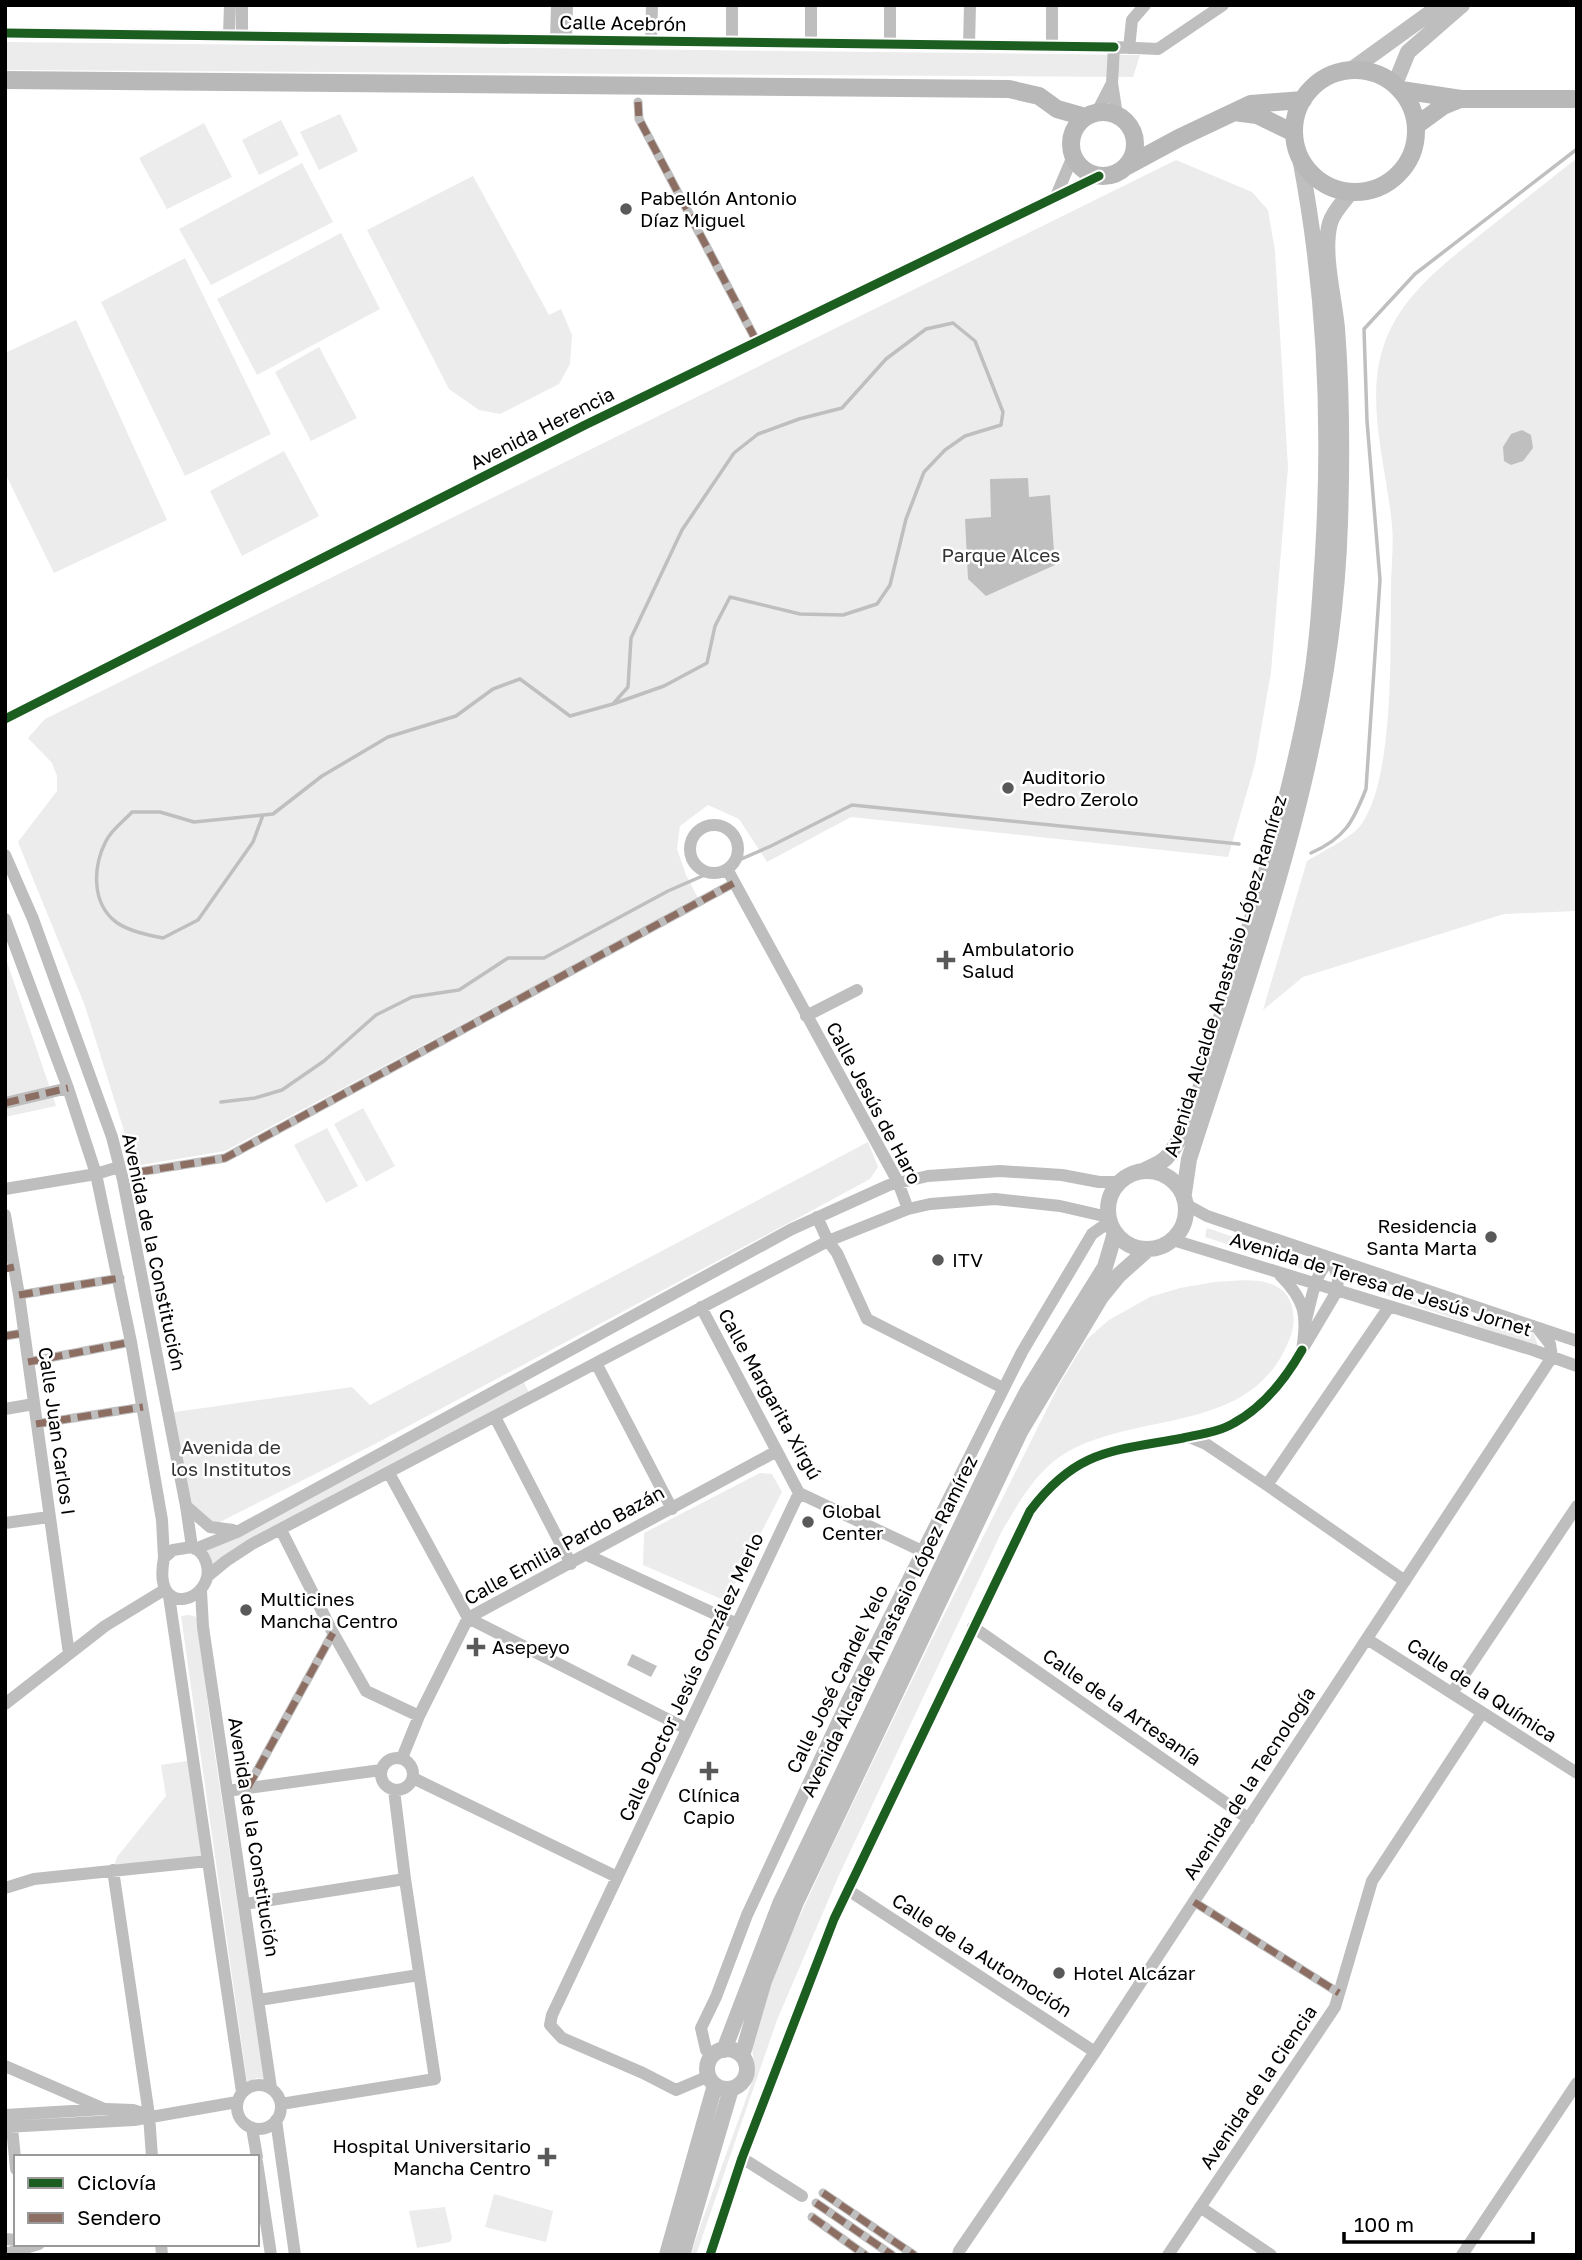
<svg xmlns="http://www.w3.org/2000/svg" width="1582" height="2260" font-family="'Golos Text',sans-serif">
  <rect width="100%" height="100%" fill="#fff"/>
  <path fill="#ececec" d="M5 42 1140 55 1133 77 5 70Z
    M340 114 358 151 319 170 300 132Z
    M281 120 299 155 259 175 242 140Z
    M204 123 232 177 167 209 139 158Z
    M1577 158V911L1504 914 1303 977 1263 1010 1307 861C1320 853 1352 837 1360 826 1395 781 1390 647 1391 588 1391 568 1394 546 1392 525 1386 461 1360 389 1391 328 1412 286 1454 256 1490 227 1519 204 1548 181 1577 158Z
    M1176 160 1252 192 1268 210 1275 251 1288 467 1271 672 1255 764 1228 857 851 817 767 862 739 819 708 805 680 826 677 849 686 875 698 898 225 1151 135 1166 85 1006 18 842 57 791V776L52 763 28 738 45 719Z
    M302 163 333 222 211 285 179 229Z
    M473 176 549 315 561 309 572 335 570 364 559 384 500 414 479 410 449 389 367 230Z
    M341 233 380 309 257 375 217 299Z
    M185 258 271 434 185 476 101 302Z
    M76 320 167 520 54 573 5 473V353Z
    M319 347 357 418 311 441 275 372Z
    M284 451 319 516 242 556 210 491Z
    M5 956 56 1106 5 1117Z
    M363 1108 395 1166 366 1182 334 1124Z
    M327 1128 358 1186 326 1203 294 1145Z
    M868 1142 878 1167 870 1179 811 1211 373 1445 210 1527 186 1506 168 1413 352 1387 370 1405Z
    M1207 1228 1308 1262 1305 1270 1205 1237Z
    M1359 1278 1462 1313 1464 1322 1357 1285Z
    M1215 1282C1237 1281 1264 1276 1282 1290 1294 1300 1296 1320 1291 1335 1254 1439 1135 1408 1061 1456 1034 1474 1018 1504 1002 1531L839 1875 777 2020 696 2255H690L752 2082 754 2062 751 2042 775 1970 825 1861 930 1643 1060 1383 1087 1339 1109 1320 1150 1297 1180 1288Z
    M1479 1318 1534 1334 1538 1346 1477 1326Z
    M521 1376 531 1397 281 1530 209 1575 201 1551Z
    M760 1473 772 1474 782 1492 726 1601 643 1565 644 1533Z
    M189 1615 197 1617 211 1729 264 2079 257 2078 247 2082 181 1616Z
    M193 1760 208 1861 113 1870 117 1857 166 1796 161 1765Z
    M494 2194 553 2211 546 2242 485 2227Z
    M445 2207 452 2238 450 2242 417 2248 409 2211Z"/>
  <path fill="#bfbfbf" d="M1522 430 1531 435 1533 448 1523 461 1511 465 1504 461 1503 447 1511 434Z
    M1028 478 1029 497 1050 495 1055 565 986 596 968 579 965 519 991 517 990 479Z
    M632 1654 657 1666 651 1677 627 1665Z"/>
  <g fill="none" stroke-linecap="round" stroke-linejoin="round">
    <path stroke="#bfbfbf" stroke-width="3.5" d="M263 815 194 822 160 812H132C124 821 111 830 106 841 93 866 91 903 116 922 128 931 148 935 163 938L198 920 253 842 263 815 273 814 322 776 388 737 456 716 493 689 520 679 570 716 613 704 664 686 707 663 715 626 730 597 800 614 843 615 877 604 890 585 906 519 924 472 945 450 965 436 1001 425 1003 412 975 341 953 323 926 329 886 359 842 408 799 419 758 434 734 453 682 530 631 638 628 687 613 704
      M1311 853C1345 838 1353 822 1366 789L1380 580 1367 421 1364 329 1415 274 1577 149
      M221 1102 255 1098 282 1090 324 1061 376 1015 412 997 459 990 508 958H544L668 891 771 846 852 805 1239 844"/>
    <path stroke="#bebebe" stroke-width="9" d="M638 102 639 119 757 342
      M139 1172 225 1158 734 883
      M19 1295 120 1278
      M5 1336 24 1333
      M28 1362 131 1342
      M36 1424 143 1407
      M248 1787 333 1633
      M1194 1902 1339 1993
      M823 2193 914 2255
      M816 2203 892 2255
      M812 2217 865 2255"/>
    <path stroke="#bebebe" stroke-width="12" d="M242 5V35
      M811 5V43
      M5 33 1114 47
      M229 35 230 5
      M556 40 557 5
      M566 40 567 5
      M651 41 652 5
      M732 42V5
      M890 44V5
      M969 45 970 5
      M1052 46V5
      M1129 48 1132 20 1145 5
      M1097 112 1112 83
      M1117 115 1112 83 1114 47 1158 49 1223 5
      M1056 196 1073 156
      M5 719 585 425 1099 176
      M690 849a24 24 0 1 1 48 0a24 24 0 1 1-48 0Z
      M5 855 33 919 112 1137 123 1180 168 1413 186 1506 192 1547
      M727 869 898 1182 908 1209
      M5 919 68 1088 96 1174 131 1342 162 1520 164 1558
      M806 1016 857 990
      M5 1103 68 1088
      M5 1189 96 1174 119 1167
      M1187 1205 1207 1216 1577 1341
      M5 1215 19 1295 69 1654
      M817 1217 828 1241 837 1253 867 1319 1003 1388
      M1173 1240 1533 1350 1577 1366
      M1280 1275C1305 1300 1308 1315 1302 1350L1337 1291 1338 1279 1332 1259C1313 1273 1312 1301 1305 1323
      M701 1307 799 1493 922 1551
      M596 1363 672 1509
      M5 1409 34 1404
      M495 1417 571 1564
      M1189 1437 1206 1444 1267 1485 1405 1581
      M389 1473 468 1618 687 1729
      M1267 1485 1389 1307
      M186 1506 210 1527 233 1530
      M5 1523 49 1517
      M281 1530 333 1633 366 1691 419 1716
      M192 1547C200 1551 203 1554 206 1562 219 1599 151 1624 164 1558L173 1550Z
      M195 1549 237 1532 792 1229 889 1185 928 1176 1000 1171 1062 1175 1099 1182H1120
      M587 1555 737 1624
      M209 1575 226 1561 252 1544 828 1241 908 1209 930 1204 995 1199 1060 1206 1108 1217
      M201 1591 203 1627 271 2088
      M169 1596 242 2092
      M973 1627 1249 1819
      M1367 1639 1577 1773
      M1452 1693 1577 1506
      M5 1704 105 1626 164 1590
      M381 1774a16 16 0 1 1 32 0a16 16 0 1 1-32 0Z
      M402 1758 419 1716 468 1618 777 1451
      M413 1778 617 1877
      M227 1791 381 1770
      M113 1870 149 2115 152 2157
      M5 1888 34 1879 208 1861
      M848 1890 1095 2052
      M245 1904 405 1879
      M259 2000 419 1975
      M716 2053 706 2050 701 2028 716 1997 747 1915 846 1703 1022 1352 1092 1234 1109 1222
      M5 2066 102 2108
      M709 2076 676 2090 643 2073 562 2038 550 2025 552 2015 799 1493
      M237 2107a22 22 0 1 1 44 0a22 22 0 1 1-44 0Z
      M281 2104 435 2079 405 1879 394 1790
      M5 2115 106 2109 133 2110 149 2115
      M276 2120 295 2255
      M5 2127 134 2120 237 2102
      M12 2127 16 2169
      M252 2128 257 2157
      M742 2158 802 2196
      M257 2162 271 2255
      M1200 2207 1271 2255
      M5 2239 16 2240
      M161 2244 162 2255
      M5 2254 39 2244
      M710 2255 742 2158 834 1919 1030 1511C1077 1449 1113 1451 1183 1438 1200 1434 1219 1432 1234 1423 1263 1407 1286 1378 1302 1350
      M958 2255 959 2251 1095 2052 1552 1357 1550 1344 1539 1330
      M1168 2255 1335 2007 1372 1881 1482 1713
      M1462 2255 1577 2083"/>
    <path stroke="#bebebe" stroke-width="16" d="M1351 70 1441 5
      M1395 84 1408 52 1462 5
      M1108 1210a39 39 0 1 1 78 0a39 39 0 1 1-78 0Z
      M1143 1171C1150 1167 1160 1164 1166 1158 1193 1130 1211 1050 1223 1011 1256 909 1288 806 1308 700 1317 651 1320 602 1323 553 1331 421 1325 288 1300 158
      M1184 1193 1189 1159C1257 947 1333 750 1340 523 1342 459 1342 393 1337 328 1334 297 1322 252 1330 223 1333 212 1344 201 1351 192
      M707 2069a20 20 0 1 1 40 0a20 20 0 1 1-40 0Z
      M724 2050 780 1904 1009 1426 1027 1392 1105 1267 1115 1233
      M742 2056 764 1981 796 1902 1020 1432 1101 1297 1119 1275 1147 1250
      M667 2255 715 2085
      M682 2255 731 2089"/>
    <path stroke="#b8b8b8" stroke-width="18" d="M1294 131a61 61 0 1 1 122 0a61 61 0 1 1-122 0Z
      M5 80 1009 89 1039 96 1057 109 1085 117
      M1401 90 1461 99H1577
      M1071 144a32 32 0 1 1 64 0a32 32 0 1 1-64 0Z
      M1234 112 1257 115 1294 133
      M1417 125 1443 106 1458 100
      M1127 166 1179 138 1251 104 1303 100"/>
    <path stroke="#8d6e63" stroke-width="7" stroke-dasharray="14 7" stroke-linecap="butt" d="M638 102 639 119 757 342
      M5 1103 68 1088
      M139 1172 225 1158 734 883
      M5 1269 14 1267
      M19 1295 120 1278
      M5 1336 24 1333
      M28 1362 131 1342
      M36 1424 143 1407
      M248 1787 333 1633
      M1194 1902 1339 1993
      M823 2193 914 2255
      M816 2203 892 2255
      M812 2217 865 2255"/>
    <defs>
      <path id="cycleway" d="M5 33 1114 47
        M5 719 585 425 1099 176
        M710 2255 742 2158 834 1919 1030 1511C1077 1449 1113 1451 1183 1438 1200 1434 1219 1432 1234 1423 1263 1407 1286 1378 1302 1350"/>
    </defs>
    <use href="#cycleway" stroke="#fff" stroke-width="13"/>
    <use href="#cycleway" stroke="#1b5e20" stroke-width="9"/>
  </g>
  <g fill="#595959" stroke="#fff" stroke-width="2.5">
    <circle cx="626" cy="209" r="7"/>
    <circle cx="1008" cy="788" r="7"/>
    <path d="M942.5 949.5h7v7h7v7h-7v7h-7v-7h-7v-7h7z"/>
    <circle cx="1491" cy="1237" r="7"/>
    <circle cx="938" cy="1260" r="7"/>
    <circle cx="808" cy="1522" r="7"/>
    <circle cx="246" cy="1610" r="7"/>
    <path d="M472.5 1636.5h7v7h7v7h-7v7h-7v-7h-7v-7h7z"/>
    <path d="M705.5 1760.5h7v7h7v7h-7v7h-7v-7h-7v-7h7z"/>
    <circle cx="1059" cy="1973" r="7"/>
    <path d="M543.5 2146.5h7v7h7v7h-7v7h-7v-7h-7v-7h7z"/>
  </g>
  <g text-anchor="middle" stroke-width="5" stroke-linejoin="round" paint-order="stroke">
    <g font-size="19" fill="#000" stroke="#fff">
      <text transform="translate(623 23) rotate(1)" y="7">Calle Acebrón</text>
      <text transform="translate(542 428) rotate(-27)" y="7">Avenida Herencia</text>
      <text transform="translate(1225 976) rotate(-73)" y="7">Avenida Alcalde Anastasio López Ramírez</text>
      <text transform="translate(874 1103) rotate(62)" y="7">Calle Jesús de Haro</text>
      <text transform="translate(154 1252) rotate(78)" y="7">Avenida de la Constitución</text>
      <text transform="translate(1381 1284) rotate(17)" y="7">Avenida de Teresa de Jesús Jornet</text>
      <text transform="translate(770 1394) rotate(61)" y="7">Calle Margarita Xirgú</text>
      <text transform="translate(57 1431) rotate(82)" y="7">Calle Juan Carlos I</text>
      <text transform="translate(564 1545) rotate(-29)" y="7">Calle Emilia Pardo Bazán</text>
      <text transform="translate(889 1626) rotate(-64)" y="7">Avenida Alcalde Anastasio López Ramírez</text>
      <text transform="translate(691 1677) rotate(-65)" y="7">Calle Doctor Jesús González Merlo</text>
      <text transform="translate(837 1679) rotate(-64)" y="7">Calle José Candel Yelo</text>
      <text transform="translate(1482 1690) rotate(33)" y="7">Calle de la Química</text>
      <text transform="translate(1122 1707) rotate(35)" y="7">Calle de la Artesanía</text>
      <text transform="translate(1249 1783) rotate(-57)" y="7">Avenida de la Tecnología</text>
      <text transform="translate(254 1837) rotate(81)" y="7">Avenida de la Constitución</text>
      <text transform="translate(982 1955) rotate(33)" y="7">Calle de la Automoción</text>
      <text transform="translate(1258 2087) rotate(-56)" y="7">Avenida de la Ciencia</text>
    </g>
    <g font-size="19" fill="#000" stroke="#fff" text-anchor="start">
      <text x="640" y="205">Pabellón Antonio<tspan x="640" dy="22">Díaz Miguel</tspan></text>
      <text x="1022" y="784">Auditorio<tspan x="1022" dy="22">Pedro Zerolo</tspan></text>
      <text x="962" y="956">Ambulatorio<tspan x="962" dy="22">Salud</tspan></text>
      <text x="1477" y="1233" text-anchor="end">Residencia<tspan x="1477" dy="22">Santa Marta</tspan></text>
      <text x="952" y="1267">ITV</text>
      <text x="822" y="1518">Global<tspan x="822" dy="22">Center</tspan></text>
      <text x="260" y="1606">Multicines<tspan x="260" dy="22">Mancha Centro</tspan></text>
      <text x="492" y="1654">Asepeyo</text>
      <text x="709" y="1802" text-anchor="middle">Clínica<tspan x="709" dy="22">Capio</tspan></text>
      <text x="1073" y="1980">Hotel Alcázar</text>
      <text x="531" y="2153" text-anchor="end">Hospital Universitario<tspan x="531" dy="22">Mancha Centro</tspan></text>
    </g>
    <g font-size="19" fill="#333" stroke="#fff">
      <text x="1001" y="562">Parque Alces</text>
      <text x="231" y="1454">Avenida de<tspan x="231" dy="22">los Institutos</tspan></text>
    </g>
  </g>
  <rect width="1582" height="2260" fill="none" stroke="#000000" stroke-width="14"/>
  <rect x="14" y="2155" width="245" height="91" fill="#ffffff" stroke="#999999" stroke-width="2"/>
  <rect x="28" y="2178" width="35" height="10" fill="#1b5e20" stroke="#999999" stroke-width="2"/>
  <text x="77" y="2190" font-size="21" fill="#000000">Ciclovía</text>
  <rect x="28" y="2213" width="35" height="10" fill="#8d6e63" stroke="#999999" stroke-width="2"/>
  <text x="77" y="2225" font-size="21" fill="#000000">Sendero</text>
  <path d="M1344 2232v10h189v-10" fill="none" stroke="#000000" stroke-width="3.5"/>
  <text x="1354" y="2232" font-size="21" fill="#000000" stroke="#ffffff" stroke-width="5" paint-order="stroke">100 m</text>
</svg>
